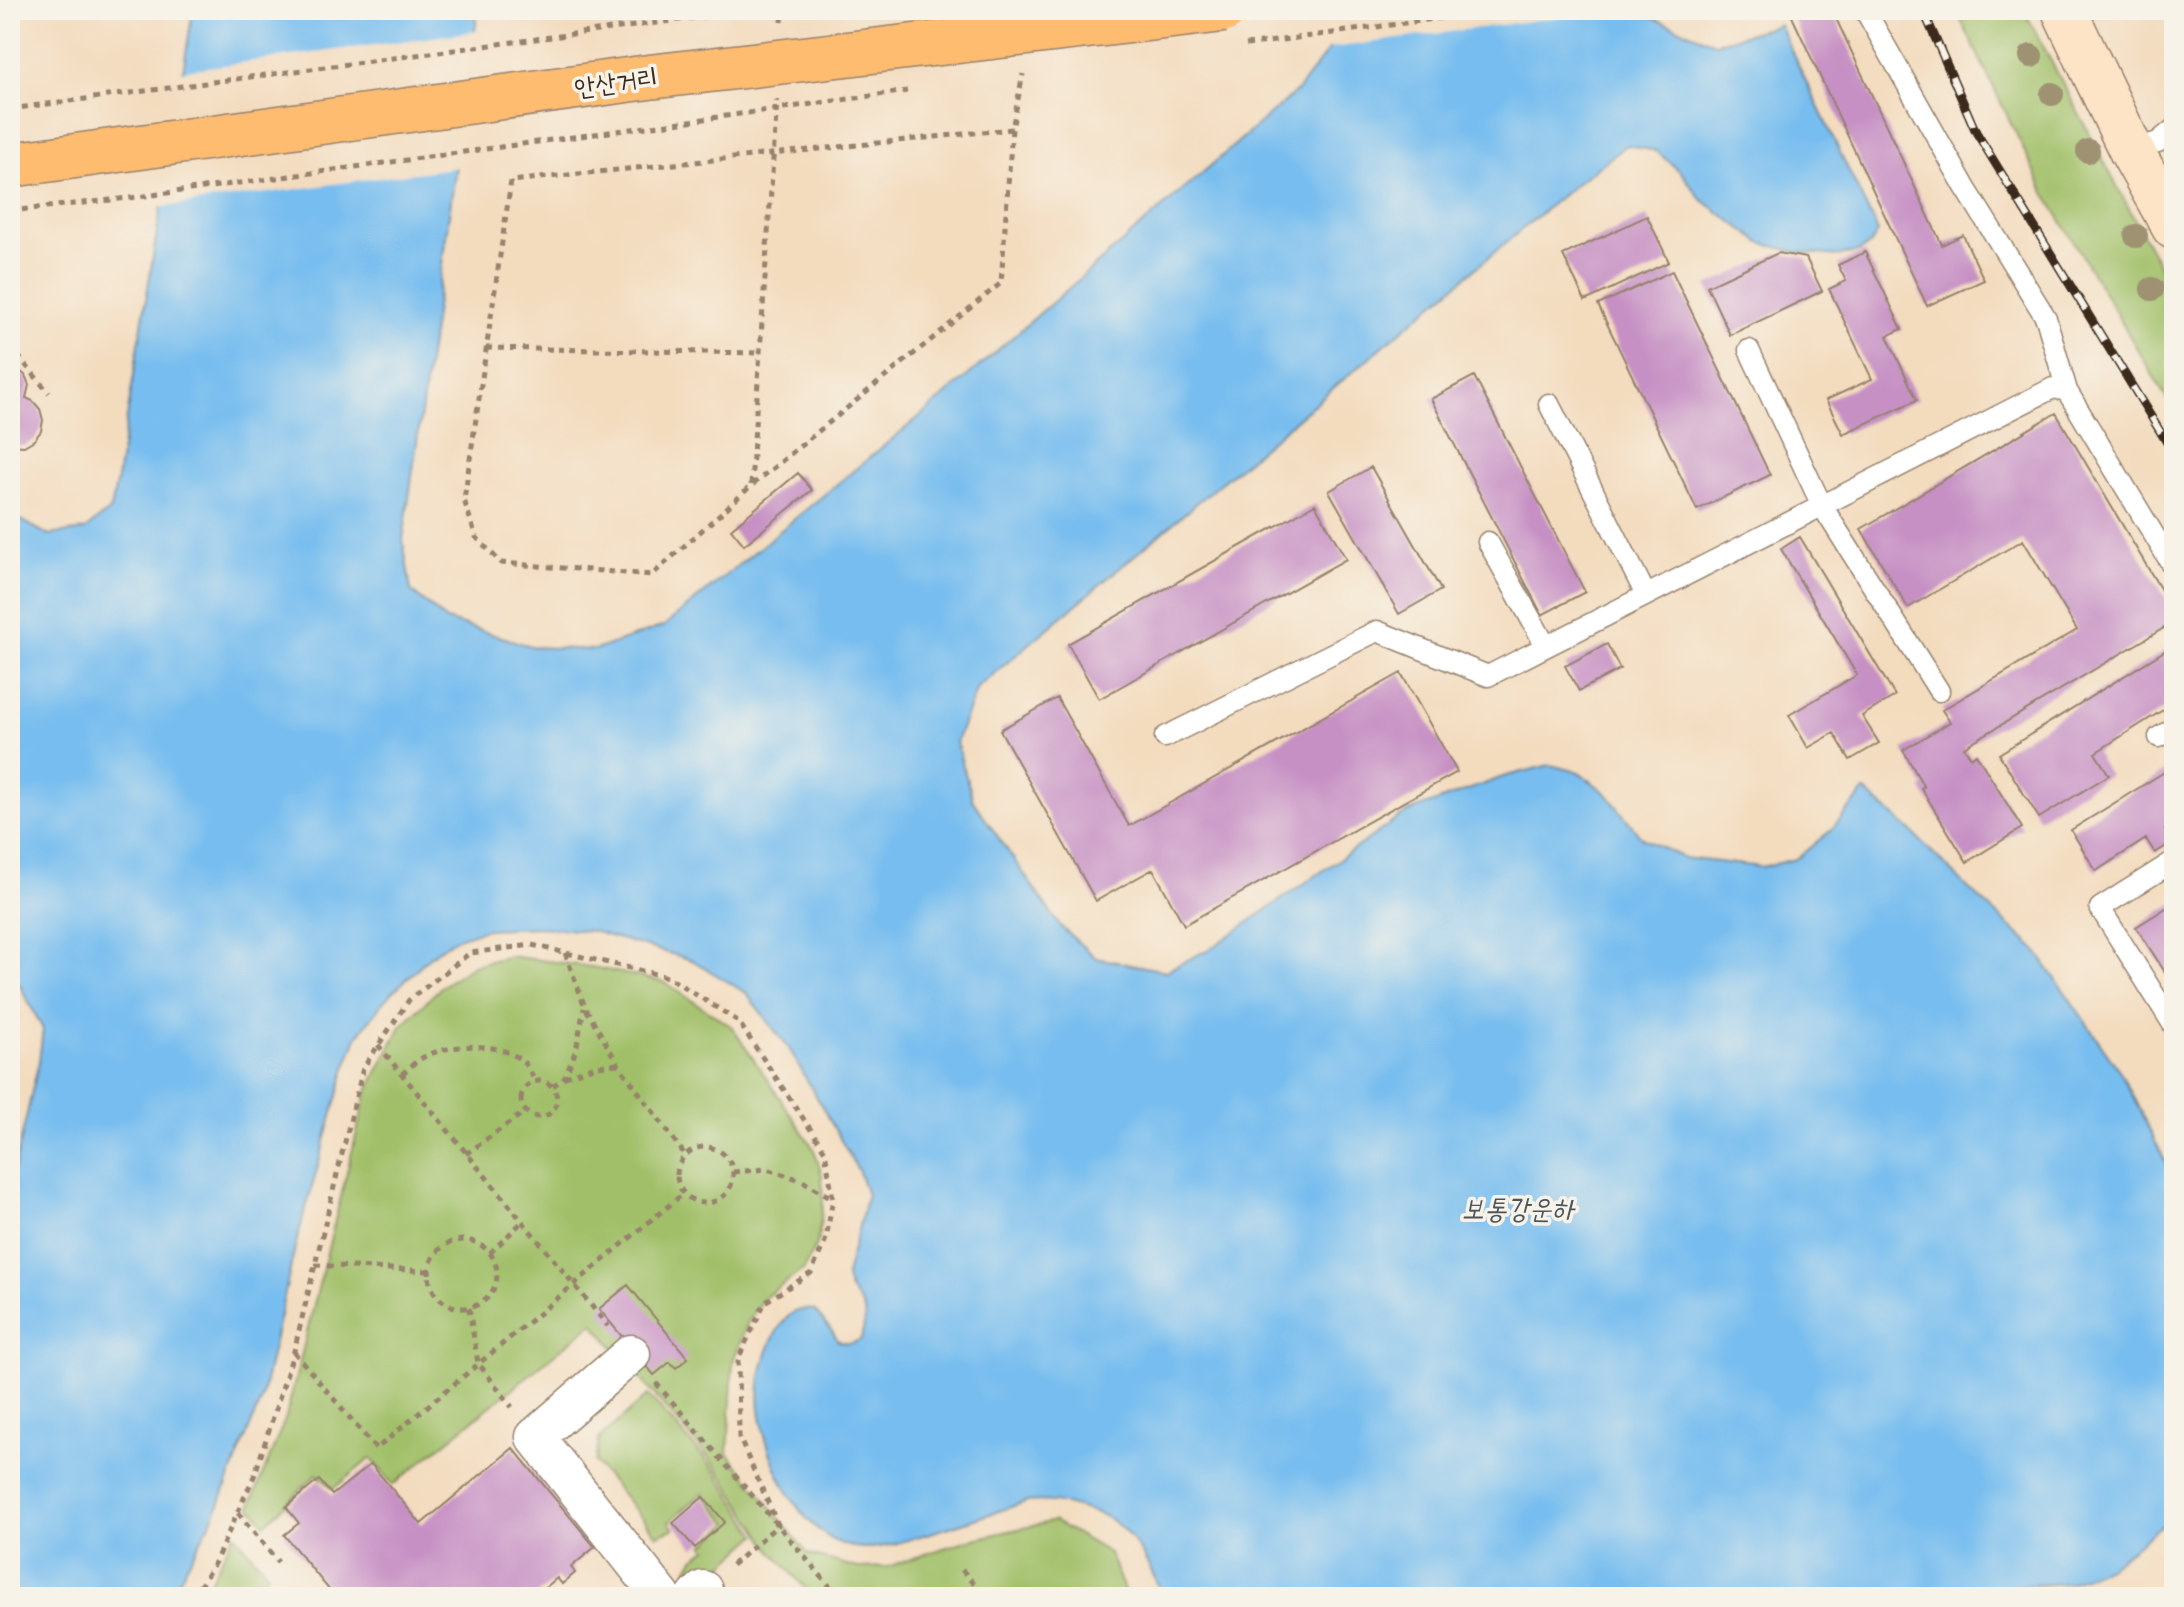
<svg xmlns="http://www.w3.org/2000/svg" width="2184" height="1607" font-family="'Playpen Sans','Poor Story',sans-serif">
  <rect width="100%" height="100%" fill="#f7f3e8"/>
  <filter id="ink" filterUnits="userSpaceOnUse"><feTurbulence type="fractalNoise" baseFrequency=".0125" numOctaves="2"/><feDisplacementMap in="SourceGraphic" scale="16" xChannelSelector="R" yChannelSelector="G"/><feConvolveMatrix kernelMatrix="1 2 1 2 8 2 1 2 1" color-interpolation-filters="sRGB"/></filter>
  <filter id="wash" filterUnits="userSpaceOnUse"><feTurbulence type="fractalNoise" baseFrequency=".006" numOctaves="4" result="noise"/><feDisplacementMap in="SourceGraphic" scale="32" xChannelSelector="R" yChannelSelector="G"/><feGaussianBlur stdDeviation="1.8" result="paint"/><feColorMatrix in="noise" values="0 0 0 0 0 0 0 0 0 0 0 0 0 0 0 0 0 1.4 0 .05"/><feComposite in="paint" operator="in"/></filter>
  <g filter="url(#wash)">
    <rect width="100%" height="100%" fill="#f3dbbe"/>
    <path fill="#a0bf67" stroke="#6e7442" stroke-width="2" d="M1956 10H2024L2174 294V411L2044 191Z
      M510 956 592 967 664 982 732 1027 814 1149 822 1175 823 1204 818 1241 804 1269 764 1298 748 1322 733 1361 728 1453 808 1554 858 1568 887 1567 965 1541 1054 1521 1109 1553 1127 1597H813L772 1551 715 1465 593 1323 393 1485 371 1458 333 1489 317 1474 265 1524 250 1506 286 1417 367 1092 401 1026 442 986 473 965Z
      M648 1395 714 1469 757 1535 700 1586 687 1570 694 1558 707 1549 704 1545 729 1523 703 1493 669 1522 674 1529 657 1535 595 1463 599 1439Z
      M234 1533 268 1574 243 1597H215L207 1588Z"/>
    <path fill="#77bdef" stroke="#597486" stroke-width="2" d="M193 10H478L403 540 411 591 446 620 534 647 595 650 664 626 941 399 1297 91 1356 14V10H1634L1715 43 1779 25 1878 232 1871 244 1858 252 1839 256 1797 252 1761 243 1701 199 1681 172 1656 151 1627 145 1578 182 977 688 956 742 973 801 1061 927 1096 958 1166 971 1213 947 1406 813 1503 777 1550 765 1579 772 1606 793 1642 838 1684 858 1761 867 1796 859 1830 831 1865 791 1912 832 1966 886 2035 949 2121 1073 2174 1179V1511L2162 1525 2108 1567 2068 1583 1972 1589 1946 1597H1163C1150 1566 1133 1528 1100 1514 1092 1511 1084 1509 1076 1507 1058 1502 1045 1500 1026 1502 993 1513 961 1524 927 1534 908 1540 888 1547 868 1548 804 1551 766 1461 760 1409 757 1385 764 1354 776 1333 786 1316 794 1307 814 1310L834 1334 837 1340C847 1345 852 1344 861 1339 863 1331 866 1320 864 1311 859 1296 847 1294 846 1275L867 1195 859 1172 790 1050 746 993 692 960 592 931 539 927 486 929 457 938 430 956 384 1001 357 1037 346 1067 296 1243 261 1400 215 1514 170 1597H10V1188L39 1061 43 1029 10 967V514L48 535 85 530 111 509 117 479Z"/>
    <path fill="#f3dbbe" d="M1352 10H1611L1324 49Z
      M479 31 459 167 157 208 179 71Z"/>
    <g id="blocks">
      <path fill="#c690c4" d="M1789 10H1832L1942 245 1963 235 1984 280 1927 306Z
        M1647 216 1669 262 1585 301 1563 255Z
        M1865 252 1902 329 1887 336 1917 400 1843 434 1826 400 1872 379 1829 289 1846 281 1838 265Z
        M1778 253 1806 258 1822 291 1730 335 1707 286Z
        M1672 271 1770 475 1697 510 1598 305Z
        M10 368H16L25 375 29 385 26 398 33 401 40 409 43 420 41 431 34 440 24 446 10 445Z
        M1474 376 1585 592 1542 615 1431 399Z
        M2056 413 2174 612V622L1964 747 1971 758 1976 754 2022 828 1967 862 1921 788 1924 787 1903 750 1950 722 1942 710 2077 630 2023 540 1908 608 1861 529Z
        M1371 467 1441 590 1399 614 1329 491Z
        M798 473 812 490 744 545 731 529Z
        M1315 504 1346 559 1099 699 1068 644Z
        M1800 537 1895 696 1862 716 1879 743 1850 760 1834 733 1808 748 1789 715 1857 675 1781 549Z
        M1607 644 1620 669 1579 691 1565 666Z
        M2174 645V703L2095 753 2109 775 2039 818 1999 754Z
        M1401 673 1457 772 1184 925 1153 869 1096 901 1000 730 1057 698 1129 826Z
        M2174 766V824L2165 830 2173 842 2155 853 2146 839 2096 871 2071 830Z
        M2174 903V986L2136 927Z
        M628 1285 688 1358 676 1368 670 1362 654 1375 599 1309Z
        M513 1448 595 1547 571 1567 575 1573 562 1584 557 1578 534 1597H335L284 1535 299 1523 286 1507 319 1480 332 1495 371 1464 421 1524Z
        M703 1497 725 1522 695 1548 673 1523Z"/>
    </g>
  </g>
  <g filter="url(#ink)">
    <use href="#blocks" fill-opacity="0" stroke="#97826e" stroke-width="2"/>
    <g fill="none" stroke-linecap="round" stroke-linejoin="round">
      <defs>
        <path id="service" d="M1865 10 1965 187 2046 318 2067 391
          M2131 150 2158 142 2174 129
          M1749 350 1822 506 1939 691
          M1549 404 1646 595
          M1488 542 1546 646
          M1165 737 1377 631 1488 676 2053 388 2067 391 2174 568
          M2159 737 2174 728
          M2174 861 2100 908 2174 1026"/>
        <path id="minor" d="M631 1354 535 1437 662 1597
          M696 1597 703 1590"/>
        <path id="secondary" d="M2064 10 2131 150 2174 227"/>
      </defs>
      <use href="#service" stroke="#97826e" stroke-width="23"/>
      <use href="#minor" stroke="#97826e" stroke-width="41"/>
      <use href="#secondary" stroke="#97826e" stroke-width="47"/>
      <path stroke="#97826e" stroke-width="5" stroke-dasharray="6 6" stroke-linecap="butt" d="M782 22 783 10
        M10 109 754 10
        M1012 129 511 181 464 500 476 537 501 563 652 575 751 486 1001 283 1012 129 1023 74
        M10 346 49 393
        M486 348 760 353
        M751 485 777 100
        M565 953 585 1007 618 1064 685 1155
        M378 1045 608 1326
        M402 1074C408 1069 415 1062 422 1058 447 1043 504 1040 525 1064 529 1069 532 1076 535 1081
        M565 1077 596 1066 618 1064
        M521 1099a18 18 0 1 1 36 0a18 18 0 1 1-36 0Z
        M553 1086 565 1077 576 1050 584 1008
        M677 1175a28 28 0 1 1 56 0a28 28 0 1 1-56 0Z
        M466 1154 526 1111
        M733 1172 767 1169 801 1180 832 1198
        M429 1274a34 34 0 1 1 68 0a34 34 0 1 1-68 0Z
        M490 1253 522 1222
        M315 1265 428 1271
        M469 1308 478 1363 512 1407
        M294 1352 376 1449 684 1193
        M656 1383 839 1597
        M238 1513 278 1562
        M962 1570 986 1597
        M193 1597 215 1562 255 1474 294 1351 363 1068 409 1000 470 953 532 945 668 977 738 1021 825 1151 833 1198 826 1239 811 1273 765 1302 738 1359 739 1437 778 1525 731 1566"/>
      <use href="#service" stroke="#fff" stroke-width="20"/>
      <use href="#minor" stroke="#fff" stroke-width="38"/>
      <use href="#secondary" stroke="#fee4c6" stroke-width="44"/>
      <defs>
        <path id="rail" d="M1923 10 1976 132 2174 454"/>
      </defs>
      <use href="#rail" stroke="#3b2a1e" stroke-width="9"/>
      <use href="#rail" stroke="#f7f3e8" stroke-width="6" stroke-dasharray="18" stroke-linecap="butt"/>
      <defs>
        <path id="primary-bridge" d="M10 165 649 77 1224 10"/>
      </defs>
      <use href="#primary-bridge" stroke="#97826e" stroke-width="47" stroke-linecap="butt"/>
      <path stroke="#97826e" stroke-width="5" stroke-dasharray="6 6" stroke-linecap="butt" d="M1246 45 1499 10
        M10 211 138 197 907 91"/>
      <use href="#primary-bridge" stroke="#fdbc70" stroke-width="44"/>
    </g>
    <g fill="#9e9272">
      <circle cx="2031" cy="56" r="12"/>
      <circle cx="2052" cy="94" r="12"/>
      <circle cx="2088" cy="151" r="12"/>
      <circle cx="2136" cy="236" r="12"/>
      <circle cx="2152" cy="289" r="12"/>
    </g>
  </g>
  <g text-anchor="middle" stroke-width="7" stroke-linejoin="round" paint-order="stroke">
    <g font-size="26" fill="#3b2a1e" stroke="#f7f3e8">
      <text transform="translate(616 82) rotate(-8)" y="9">안산거리</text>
    </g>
    <g font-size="28" font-style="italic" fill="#4d565d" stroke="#f7f3e8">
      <text x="1518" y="1218">보통강운하</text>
    </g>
  </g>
  <rect width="2184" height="1607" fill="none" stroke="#f7f3e8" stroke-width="40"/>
</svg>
